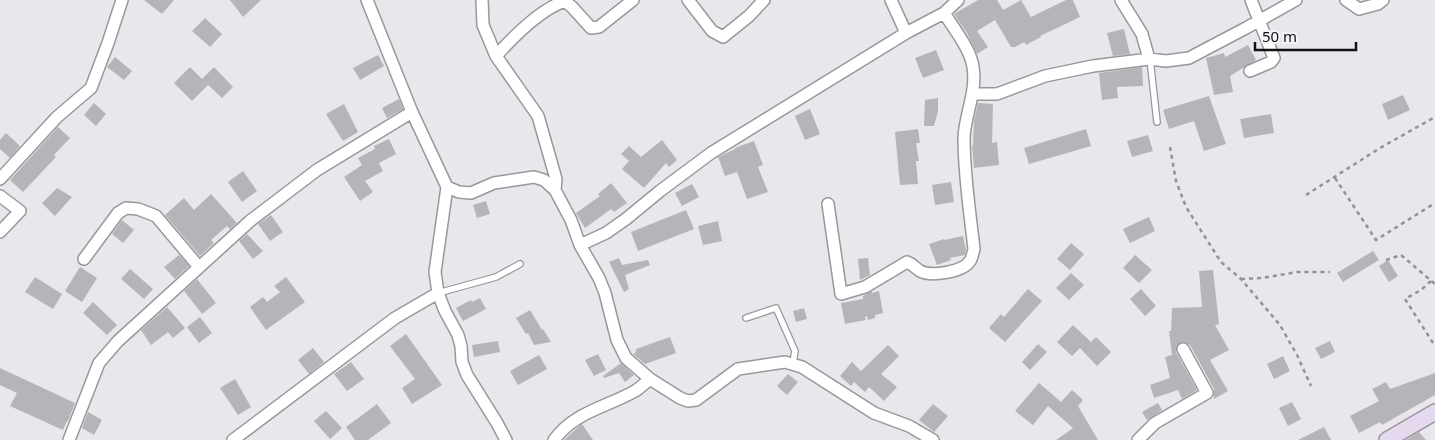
<svg xmlns="http://www.w3.org/2000/svg" width="1435" height="440" font-family="'Noto Sans',sans-serif">
  <rect width="100%" height="100%" fill="#e9e6ec"/>
  <path fill="#b6b4b9" d="M144 0H174L162 14Z
    M230 0H261L243 17Z
    M978 0H997L1003 10 1021 0 1031 17 1066 0H1073L1080 17 1040 36 1041 37 1026 45 1024 42 1015 47H1011L995 20 977 31 988 47 977 54 967 33 954 14Z
    M205 18 222 34 210 47 192 31Z
    M1124 29 1130 54 1113 56 1107 33Z
    M1248 45 1256 60 1230 76 1233 92 1214 95 1206 58 1224 53 1225 57Z
    M936 50 944 70 923 78 915 58Z
    M378 55 384 66 360 80 353 68Z
    M115 57 132 71 124 80 107 67Z
    M190 67 208 85 192 101 174 83Z
    M214 67 233 87 222 98 202 79Z
    M1142 67 1143 86 1117 87 1118 98 1102 100 1099 73Z
    M1403 95 1410 110 1388 120 1382 104Z
    M1209 96 1226 144 1204 151 1194 121 1169 129 1163 110Z
    M938 98V111L934 126H924L925 100Z
    M399 99 403 109 387 118 382 108Z
    M94 103 106 114 96 126 84 115Z
    M978 103 993 104 992 143 997 142 999 165 974 168 972 145H973L974 121Z
    M344 104 358 132 343 141 326 114Z
    M810 109 820 134 805 140 795 116Z
    M1271 114 1274 133 1244 138 1240 119Z
    M58 127 70 138 54 155 56 157 23 192 10 180Z
    M918 129 920 143H916L919 161H916L918 184 900 185 895 132Z
    M1086 129 1091 146 1029 164 1024 148Z
    M6 133 20 146 10 158 0 149V140Z
    M1148 135 1153 151 1132 157 1127 141Z
    M389 139 396 154 379 163 383 171 365 181 373 192 360 201 344 177 362 165 358 158 375 149 374 146Z
    M662 140 677 160 669 167 666 163 644 188 622 169 629 161 621 154 629 146 641 157Z
    M754 141 763 165 758 167 768 192 747 199 737 172 725 176 718 157 735 149V148Z
    M243 171 257 191 242 202 228 182Z
    M951 182 954 202 935 205 932 185Z
    M611 183 627 203 614 212 611 209 585 228 576 213 600 196 598 194Z
    M692 184 699 197 682 206 675 193Z
    M57 188 72 197 55 216 42 203Z
    M211 194 237 223 230 229 227 226 211 240 214 243 200 256 165 215 184 198 194 210Z
    M486 201 490 214 477 218 473 205Z
    M686 210 694 229 638 251 631 232Z
    M271 215 283 232 270 241 258 224Z
    M1149 217 1155 231 1130 243 1123 229Z
    M122 220 134 230 123 243 112 234Z
    M718 221 722 241 703 245 698 226Z
    M247 234 263 251 253 259 239 241Z
    M963 236 966 250 965 255 950 258 951 260 937 265 929 244 944 239V240Z
    M1071 243 1084 254 1070 270 1057 259Z
    M1373 251 1379 260 1343 282 1337 273Z
    M179 255 189 266 175 279 164 267Z
    M1135 255 1152 270 1139 283 1123 268Z
    M619 258 622 265 648 260 650 265 625 275 629 289 624 292 609 262Z
    M868 258 870 275 860 280 858 259Z
    M1388 260 1398 276 1389 282 1379 266Z
    M80 267 97 278 82 302 65 291Z
    M130 269 153 289 144 299 121 279Z
    M1213 270 1219 324 1215 325 1229 350 1210 360 1228 391 1214 399V389L1190 345 1183 342 1177 345 1176 352 1197 390 1182 399 1178 390 1154 398 1150 385 1170 378 1165 357 1172 355 1169 331H1171L1172 308 1202 307 1199 271Z
    M1071 273 1084 285 1069 300 1056 288Z
    M35 277 62 294 53 309 25 292Z
    M286 277 305 302 266 330 250 307 263 297 267 302 280 292 274 286Z
    M197 279 216 303 202 314 184 291Z
    M1028 289 1042 301 1005 342 989 328 1001 314 1004 317Z
    M1141 289 1156 306 1145 316 1130 299Z
    M872 291V293L879 291 883 313 875 315V318L868 320 867 316 865 317 866 320 845 324 841 303 863 299V296Z
    M480 298 486 309 463 321 456 308 471 300 472 302Z
    M93 302 117 325 107 335 83 313Z
    M167 307 185 328 173 338 168 332 151 345 141 330Z
    M804 308 807 319 796 322 793 311Z
    M530 310 542 330 543 329 551 342 534 345 528 333 526 334 516 318Z
    M200 317 212 333 199 343 187 327Z
    M1073 325 1091 342 1096 337 1111 352 1097 366 1080 348 1072 356 1057 342Z
    M406 334 442 385 412 404 402 388 415 379 390 346Z
    M670 337 676 353 645 364 633 354 636 352V349Z
    M498 341 500 352 474 357 472 345Z
    M1330 341 1335 352 1321 359 1315 348Z
    M1038 344 1047 352 1030 370 1022 362Z
    M888 345 899 356 881 374 897 387 884 401 869 387 865 392 854 382 851 386 840 376 852 362 861 371Z
    M313 348 324 362 309 374 298 360Z
    M598 354 606 370 594 376 585 360Z
    M539 355 547 369 518 385 510 371Z
    M1283 356 1290 371 1274 379 1267 364Z
    M351 362 364 379 347 391 334 374Z
    M621 363 634 375 625 382 619 373 604 378 603 376Z
    M0 368 75 403 68 421H67L63 430 10 406 17 393 0 385Z
    M1435 373V395L1382 425 1380 422 1359 433 1350 416 1379 401 1372 389 1386 382 1390 389Z
    M788 374 798 382 787 395 777 386Z
    M235 379 251 407 238 415 220 388Z
    M1039 383 1061 402 1072 390 1083 400 1078 406 1098 440H1056L1073 428 1048 406 1033 425 1015 411Z
    M1292 402 1301 419 1288 426 1279 408Z
    M1158 403 1162 410 1147 420 1142 412Z
    M377 404 391 423 368 440H355L346 427Z
    M933 404 948 416 934 432 919 420Z
    M326 411 342 428 330 439 314 421Z
    M88 412 102 420 94 435 82 428Z
    M582 424 593 440H564L576 429Z
    M1324 427 1331 440H1298Z
    M1419 432 1426 440H1406Z"/>
  <g fill="none" stroke-linecap="round" stroke-linejoin="round">
    <defs>
      <path id="lane" d="M1150 59 1157 122
        M438 293 496 277 520 264
        M746 318 776 308 795 351 793 363"/>
      <path id="street" d="M367 0 412 112 447 187 459 192 471 193 494 183 534 177 544 180 555 190 571 220 580 245 599 278 605 293 617 340 626 358 650 379 680 398 688 401 696 400 738 369 785 362 802 367 874 413 909 426 933 440
        M482 0 483 25 496 56 538 116 556 179 555 190
        M688 0 712 31 723 37 749 16 764 0
        M891 0 906 33
        M1121 0 1142 34 1149 59 1166 61 1189 58 1246 28 1296 0
        M1346 0 1359 9 1378 4 1383 0
        M496 56C513 37 541 9 565 1L572 7 591 28 599 27 633 0
        M1250 71 1271 62 1274 58 1251 0
        M973 94H997L1045 76 1093 66 1149 59
        M0 179 57 117 91 88 108 43 122 0
        M447 187 435 272 438 293 445 311 458 335 461 346 462 362 467 375 497 423 506 440
        M0 196 20 211 0 232
        M828 204 841 294 865 287 907 262C913 264 915 268 920 271 931 277 963 272 970 261 972 258 973 253 974 249 970 213 964 175 964 138 965 114 977 92 973 67 971 50 953 27 944 13
        M580 245 606 233 626 219 660 191 711 153 906 33 944 13 958 0
        M84 259 118 213 126 208 138 209 156 216 199 267
        M69 440 99 363 118 341 250 221 317 170 412 112
        M233 440 395 318 438 293
        M554 440C574 412 607 407 635 391 640 388 645 383 650 379
        M1138 440 1155 423 1207 393 1183 349"/>
      <path id="secondary" d="M1387 440 1435 412"/>
    </defs>
    <use href="#lane" stroke="#9a979c" stroke-width="8"/>
    <use href="#street" stroke="#9a979c" stroke-width="14"/>
    <use href="#secondary" stroke="#9a979c" stroke-width="18"/>
    <path stroke="#949296" stroke-width="2.5" stroke-dasharray="4 4" stroke-linecap="butt" d="M1170 147 1176 181 1186 207 1221 262 1241 279 1280 325 1297 355 1311 386
      M1335 178 1376 240 1435 203
      M1306 195 1380 148 1435 117
      M1386 260 1401 255 1435 284
      M1241 279 1262 278 1297 272H1330
      M1431 281 1421 290 1405 299 1435 346"/>
    <use href="#lane" stroke="#fff" stroke-width="5.5"/>
    <use href="#street" stroke="#fff" stroke-width="11"/>
    <use href="#secondary" stroke="#e4d9ee" stroke-width="15"/>
  </g>
  <path d="M1255 42v8h101v-8" fill="none" stroke="#121113" stroke-width="2.5"/>
  <text x="1262" y="42" font-size="15" fill="#121113" stroke="#f7f4f9" stroke-width="4" paint-order="stroke">50 m</text>
</svg>
